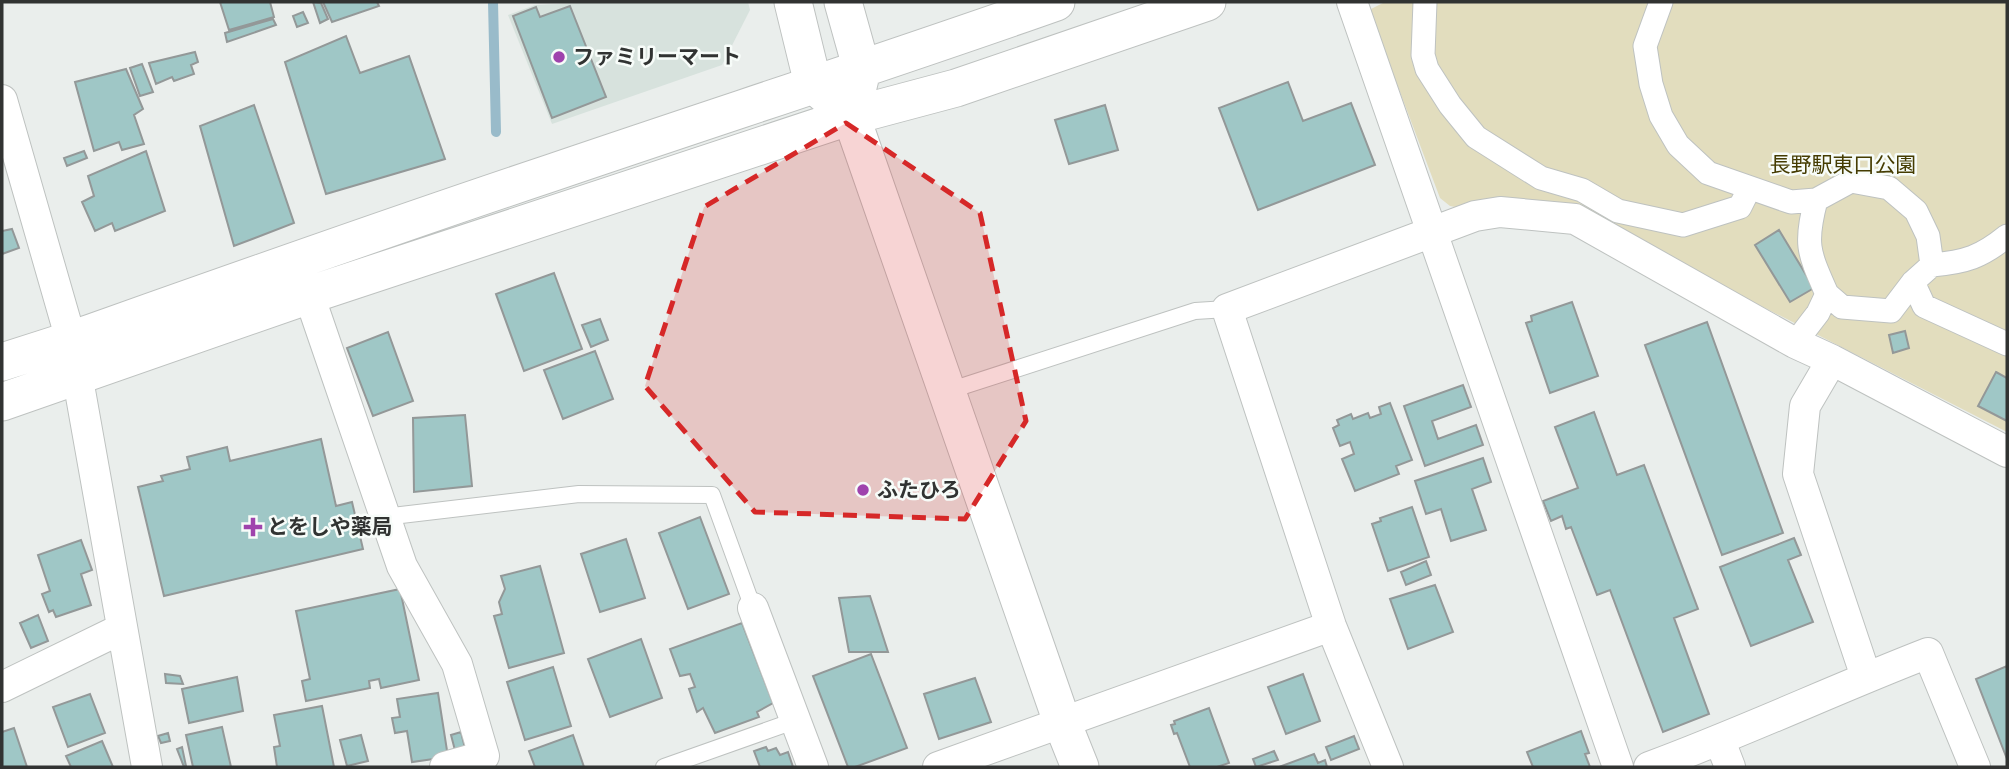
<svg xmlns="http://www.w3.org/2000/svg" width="2009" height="769" font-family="Jost,'Noto Sans JP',sans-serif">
  <rect width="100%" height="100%" fill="#eaeeec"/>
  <path fill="#d7e2dd" d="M599 2H748L750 10 722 65 552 124 508 15 535 5Z"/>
  <path fill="#e2ddbe" d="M1385 2H2007V432L1572 209H1466L1450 206 1440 198 1369 10Z"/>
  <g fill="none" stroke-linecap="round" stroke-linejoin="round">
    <path stroke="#99bbca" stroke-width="10" d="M493 2 496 132"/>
  </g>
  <path fill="#9fc7c6" stroke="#939898" stroke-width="2" d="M220 2H270L274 17 229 30Z
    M313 2 321 3 328 19 320 23Z
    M323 2H377L379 6 332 22Z
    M570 6 606 97 552 118 513 16 536 7 540 17Z
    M303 12 308 23 297 27 293 16Z
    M273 19 276 25 227 42 225 33Z
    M346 36 360 73 409 56 445 159 326 194 285 62Z
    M195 52 198 62 191 65 194 74 174 81 172 77 156 84 149 63Z
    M142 64 153 92 140 96 130 68Z
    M126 69 143 109 134 115 144 144 122 150 119 142 94 151 75 82Z
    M1288 82 1303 121 1351 103 1375 165 1258 210 1219 108Z
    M254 105 294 223 234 246 200 126Z
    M1105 105 1118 150 1069 164 1055 120Z
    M84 151 87 158 67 166 64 158Z
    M146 151 165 211 115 231 112 223 95 231 82 202 94 196 88 176Z
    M12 229 19 248 2 254V231Z
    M1779 230 1814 288 1790 302 1755 245Z
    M554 273 582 349 524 371 496 294Z
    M1572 302 1598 376 1550 393 1526 323 1532 321 1531 316Z
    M600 319 608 340 591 347 582 325Z
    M1707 322 1783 533 1722 555 1645 345Z
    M1905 331 1909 348 1893 353 1889 335Z
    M388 332 413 401 373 416 347 348Z
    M595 351 613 399 563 419 544 370Z
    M1996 372 2007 378V421L1978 406Z
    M1463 385 1471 407 1432 421 1438 439 1476 425 1483 445 1425 466 1404 406Z
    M1390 403 1412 460 1396 466 1399 474 1355 491 1342 459 1354 454 1350 442 1340 446 1333 428 1339 425 1337 420 1351 414 1353 419 1368 413 1370 418 1381 414 1379 407Z
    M1594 412 1617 475 1644 465 1698 609 1674 618 1709 714 1663 732 1610 590 1597 595 1571 527 1566 529 1562 516 1551 521 1543 501 1578 488 1555 427Z
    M465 415 472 486 414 492 413 418Z
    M321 439 336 506 352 502 363 549 164 596 138 487 163 481 161 476 190 469 187 457 227 447 230 461Z
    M1483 458 1491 482 1472 489 1486 530 1451 541 1441 509 1426 514 1415 481Z
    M1412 507 1429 557 1388 571 1372 524 1381 521 1380 518Z
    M700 517 729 594 688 609 659 533Z
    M1794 538 1801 555 1788 560 1813 622 1751 646 1720 567Z
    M626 539 645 598 600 612 581 554Z
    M81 540 92 570 81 574 91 605 56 617 53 610 49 612 42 594 50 591 38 555Z
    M1426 561 1431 575 1406 585 1401 572Z
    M540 566 564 653 509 668 494 616 502 614 499 602 505 589 501 576Z
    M1435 585 1453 632 1408 649 1390 599Z
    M400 589 419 680 381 688 379 679 369 681 370 688 306 701 302 681 310 679 296 611Z
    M870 596 888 652H849L839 598Z
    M38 615 48 641 31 648 20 623Z
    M742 623 773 703 757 712 759 717 715 733 703 708 697 712 689 689 695 687 690 674 680 676 670 649Z
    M641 639 662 698 610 717 588 659Z
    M871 654 907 748 855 767H848L813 676Z
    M2007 666V759L1976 679Z
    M553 667 571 726 525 740 507 682Z
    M165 674 180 676 183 684 166 683Z
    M1303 674 1320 721 1286 734 1268 687Z
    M237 677 243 711 189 723 182 689Z
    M975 678 991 722 939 739 924 694Z
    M438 693 448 757 412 762 407 731 395 733 392 718 400 717 397 699Z
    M90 694 105 733 68 747 53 707Z
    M322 706 334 767H277L274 747 280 746 274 715Z
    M1209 708 1229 763 1217 767H1190L1177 733 1174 734 1171 725 1175 724 1174 721Z
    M222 727 231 767H193L186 735Z
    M14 728 27 767H2V732Z
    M1581 731 1589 753 1585 754 1590 767H1533L1527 752Z
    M461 732 467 756 457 758 451 735Z
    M168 733 170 741 161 743 158 736Z
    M361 735 368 761 347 766 340 740Z
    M573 735 584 767H535L529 751Z
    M1354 736 1359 749 1331 760 1326 747Z
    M102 741 113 767H71L66 756Z
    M182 747 186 766 184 767 177 749Z
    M766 747 768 751 776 748 780 755 788 752 793 767H760L754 751Z
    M1274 751 1278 760 1256 767 1253 759Z
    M1314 754 1318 763 1325 760 1327 767H1279Z"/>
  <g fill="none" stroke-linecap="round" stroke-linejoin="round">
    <defs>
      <path id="service" d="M948 391 1195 311 1227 309
        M384 517 579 494 712 495 753 608
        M664 767 794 721"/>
      <path id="pedestrian" d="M1425 2 1423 55 1427 69 1450 105 1476 137 1541 178 1582 190 1618 211 1683 225 1740 207 1749 189
        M1661 2 1645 46 1651 84 1661 116 1678 145 1708 173 1791 202 1816 200 1851 181 1889 188 1916 211 1928 236 1932 265C1966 262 1981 257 2007 236
        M1816 200C1804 245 1809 253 1827 294
        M1913 282 1924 306 2007 344
        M1795 343 1818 313 1827 294 1842 307 1891 311 1913 282 1932 265"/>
      <path id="minor" d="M1352 2 1618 767
        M2 100 71 340 147 767
        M309 295 402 566 457 664 484 756 445 767
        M1832 360 1805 406 1798 474 1866 677
        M753 608 813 767
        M2 687 121 629
        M1720 741 1730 767
        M938 767 1331 626
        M1388 767 1331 626 1227 309 1475 216 1500 212 1575 219 1795 343 1832 360 2007 452
        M1649 767C1744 732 1835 689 1928 653L1975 767"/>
      <path id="tertiary" d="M793 2 813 84 851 116 1062 722 1080 767
        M843 2 862 70 856 95
        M2 362 71 340C229 284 386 228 545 175 715 117 886 62 1056 2
        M2 402 309 295 851 116 956 88 1207 2"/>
    </defs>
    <use href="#service" stroke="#bec2c0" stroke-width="18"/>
    <use href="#pedestrian" stroke="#bec2c0" stroke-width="25"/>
    <use href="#minor" stroke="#bec2c0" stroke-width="32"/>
    <use href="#tertiary" stroke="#bec2c0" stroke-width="39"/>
    <use href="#service" stroke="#fff" stroke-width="16"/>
    <use href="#pedestrian" stroke="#fff" stroke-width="23"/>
    <use href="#minor" stroke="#fff" stroke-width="30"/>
    <use href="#tertiary" stroke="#fff" stroke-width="37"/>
  </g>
  <path fill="#d62828" fill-opacity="0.2" stroke="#d62828" stroke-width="5" stroke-dasharray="14 9" stroke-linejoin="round" d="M846 123 980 213 1026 421 965 519 755 512 645 386 704 207Z"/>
  <g fill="#9f43ad" stroke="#f7fcf9" stroke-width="2.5">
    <circle cx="559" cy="57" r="7"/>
    <circle cx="863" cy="490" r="7"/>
    <path d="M249.5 516.5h7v7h7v7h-7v7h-7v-7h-7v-7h7z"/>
  </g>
  <g text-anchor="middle" stroke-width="5" stroke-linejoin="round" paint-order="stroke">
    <g font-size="21" font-weight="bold" fill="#313332" stroke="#f7fcf9" text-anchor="start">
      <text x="573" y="64">ファミリーマート</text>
      <text x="877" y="497">ふたひろ</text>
      <text x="267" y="534">とをしや薬局</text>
    </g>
    <g font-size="21" fill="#453c02" stroke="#f7fcf9">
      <text x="1843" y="172">長野駅東口公園</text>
    </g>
  </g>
  <rect width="2009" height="769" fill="none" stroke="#313332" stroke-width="7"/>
</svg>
